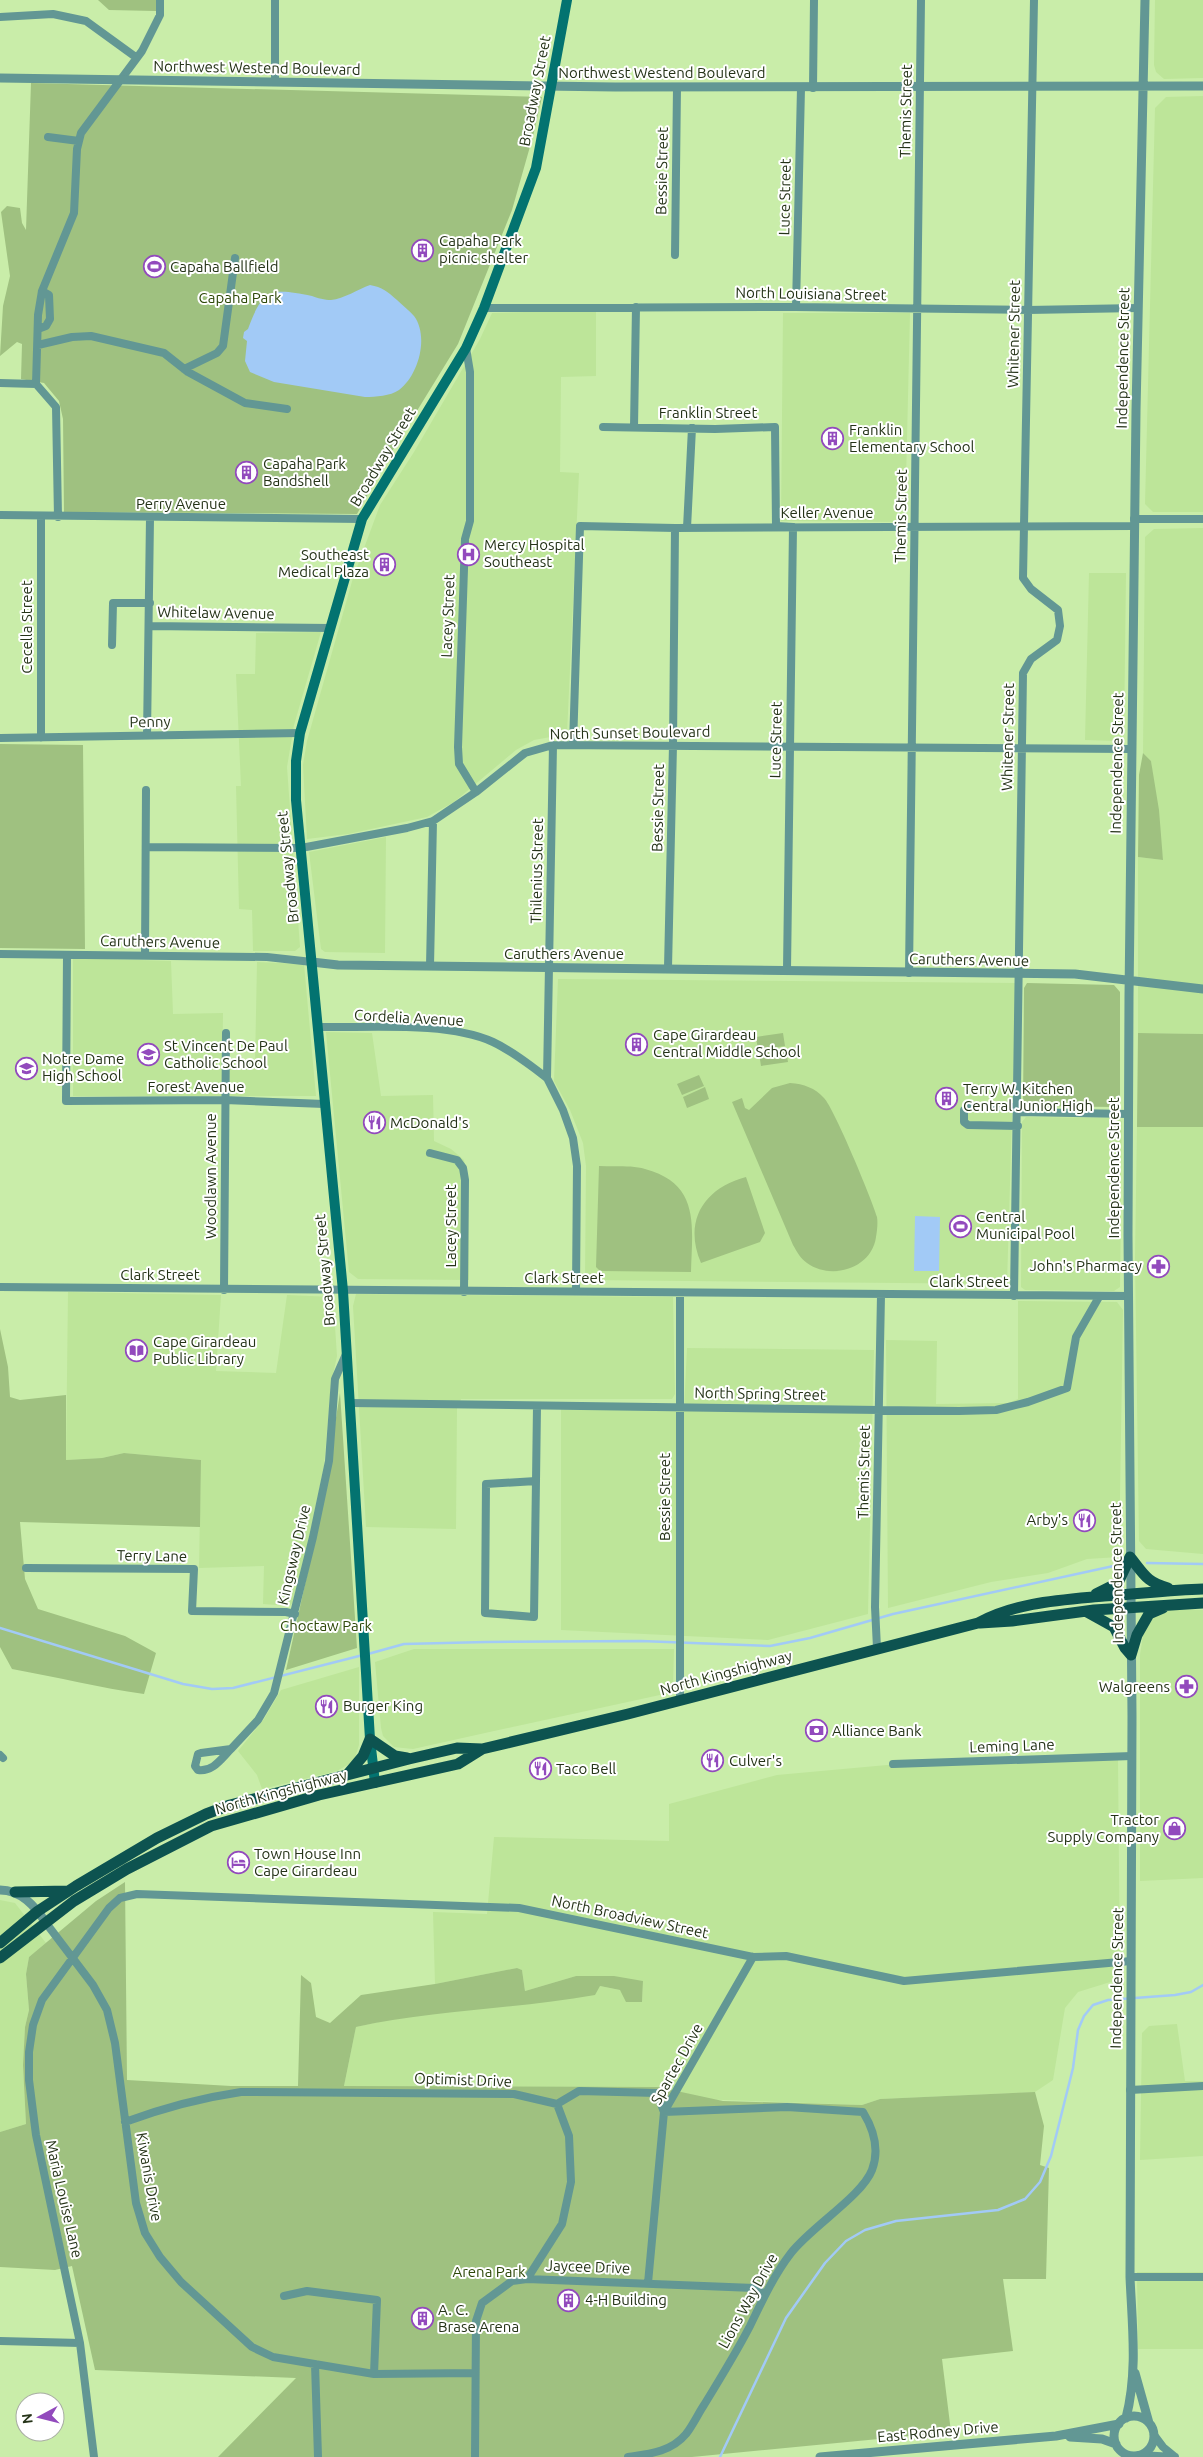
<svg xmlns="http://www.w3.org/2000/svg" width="1203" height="2457" font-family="Ubuntu,sans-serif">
  <rect width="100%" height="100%" fill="#c9eda9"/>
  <path fill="#bde599" d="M1155 0H1203V78L1164 79 1156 72 1154 65Z
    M1203 96V512H1153L1145 504 1155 108 1166 97Z
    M596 310V376L561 377 560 472 579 473 567 734 534 740 516 750 454 802 427 817 348 834 307 839 303 765 307 741 353 578 380 505 414 452 480 339 492 313Z
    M783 313H910L905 522 781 521Z
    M1203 528V1034L1138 1033V857L1163 860 1151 761 1143 753 1145 537 1154 529Z
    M1089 573H1126L1124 735 1117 741 1085 740Z
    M321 632 294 725 287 767 300 947 295 951H253L252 910 239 909 236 786H241L236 674H255L256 633Z
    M386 837 385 953 325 952 321 949 309 852Z
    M73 958 171 961 173 1014 223 1013 222 1096H73Z
    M257 962 304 964 316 1096H230L229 1063H255Z
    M558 979 1016 983 1007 1284 585 1280 586 1166 583 1143 570 1110 554 1081Z
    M326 1032 372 1033 381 1096 433 1095 434 1141 451 1149 464 1160 468 1179 469 1280 358 1279 349 1272Z
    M1026 1117 1115 1118 1122 1121 1120 1287 1114 1291 1025 1290 1021 1287 1022 1122Z
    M1137 1127H1203V1554L1146 1549 1139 1541 1135 1258Z
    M68 1292 221 1295 216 1371 276 1373 287 1295 333 1297 337 1356 331 1384 324 1466 308 1544 294 1601 290 1606 263 1604 264 1566 199 1568 201 1460 124 1453 102 1458 66 1460Z
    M356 1294 673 1297 675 1394 672 1399H461L457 1408 456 1529 366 1527 353 1306Z
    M1018 1301 1117 1302 1123 1310 1119 1557 1087 1559 1048 1573 991 1582 888 1608 886 1340 937 1341 936 1404 1008 1403 1018 1399Z
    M687 1348 874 1350 868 1614 768 1640 561 1630V1408L684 1410Z
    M1175 1609 1203 1610V1878L1140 1881V1655L1144 1628 1156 1613Z
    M414 1649H674L673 1686 669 1693 494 1731 413 1749 394 1747 383 1736 381 1728 375 1662Z
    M359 1667V1745L354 1761 337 1771 262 1789 257 1775 238 1751 264 1719 281 1690Z
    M1118 1760 1120 1979 1078 1992 1065 2008 1053 2080 1035 2092 880 2099 862 2105 344 2086 356 2027 401 2017 600 1986 620 1990 642 2002 643 1981 576 1976 525 1991 522 1970 517 1968 435 1984 433 1912 487 1914 494 1837 669 1841V1804L777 1775 887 1765Z
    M0 1900 15 1903 46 1943 29 1957 26 1974 29 2010 25 2027 23 2065 26 2124 0 2132Z
    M1177 2024 1185 2081H1203V2156L1140 2160 1142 2033 1149 2026Z
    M1137 2272H1203V2349H1138Z"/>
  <path fill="#9fc180" d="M98 0H156V11L109 10Z
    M31 83 542 97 533 136 512 210 458 344 388 458 357 514 64 512 63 419 59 401 44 383 21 379 22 344 17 342 0 356 3 306 10 276 1 212 7 206 20 208 22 223 26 230Z
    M0 744 83 745 85 949 0 948Z
    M1143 753 1151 761 1159 810 1163 860 1138 857 1139 775Z
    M1027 983 1114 985 1120 992V1103L1116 1107 1023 1106 1024 988Z
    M783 1033 785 1046 758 1050 756 1037Z
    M1138 1033 1203 1034V1127H1137Z
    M786 1050 788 1062 761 1066 759 1053Z
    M699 1075 704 1086 682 1095 677 1084Z
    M790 1083C804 1084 815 1088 824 1098 834 1108 873 1202 877 1217 878 1223 877 1231 876 1237 872 1268 832 1281 807 1263 801 1259 797 1252 793 1245L732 1102 742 1098 745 1108 749 1110 772 1088Z
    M705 1087 709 1099 687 1108 683 1097Z
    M599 1166C614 1167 632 1165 645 1169 701 1184 692 1227 691 1272L600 1271 596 1267Z
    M746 1177 765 1233 760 1242 701 1263C683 1221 704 1188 746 1177Z
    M0 1329 8 1367 10 1397 20 1400 66 1395V1460L102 1458 124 1453 201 1460 200 1527 20 1522 25 1579 38 1609 125 1636 156 1653 144 1694C100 1688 57 1677 12 1669L0 1647Z
    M340 1393 357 1648 286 1670 320 1517Z
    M125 1882 127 2080 231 2086H298L301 1975 311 1983 316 2017 330 2023 361 1995 435 1984 517 1968 522 1970 525 1991 576 1976H614L643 1981 642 2002H626L620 1990 600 1986 595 1995C516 2009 435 2010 356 2027L344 2086 658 2087 723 2101 862 2105 880 2099 1035 2092 1044 2126 1040 2165 1049 2168 1046 2279H1003L1013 2351 942 2359 951 2432 692 2457H218L296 2378 95 2370 72 2266 55 2270 0 2267V2132L26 2124 23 2065 25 2027 29 2010 26 1974 29 1957 96 1901Z"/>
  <path fill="#a2caf6" d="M370 285C382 287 388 292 397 300 402 305 409 310 414 316 429 336 419 375 399 390 390 396 376 397 365 397L274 382 250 372 245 361 247 341 243 338 244 332 248 329C263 288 271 288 312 296 317 298 325 300 331 300 344 299 358 289 370 285Z
    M915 1216 940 1217 939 1271H914Z"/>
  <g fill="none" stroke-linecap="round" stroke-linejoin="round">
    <path stroke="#a2caf6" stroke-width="2.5" d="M1147 1563 1203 1564
      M0 1628 183 1684 212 1689 233 1688 363 1655
      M368 1654 404 1644 486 1642 641 1641 770 1646 810 1638 893 1614 1118 1565
      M720 2457 786 2318 825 2263 846 2241 865 2230 896 2221 998 2210 1025 2199 1040 2182 1051 2156 1073 2068 1078 2030 1084 2016 1093 2005 1108 2000 1175 1995 1191 1992 1203 1985"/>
    <path stroke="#629794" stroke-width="8" d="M275 0V82
      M0 17 53 14 86 21 137 58
      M813 88 814 0
      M48 137 79 141
      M675 255 677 87
      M796 307 801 88
      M484 308 796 307 1028 310 1138 308
      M38 329 46 326 50 319 49 295 42 291
      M38 345 72 337 91 336 164 353 188 372 245 403 287 409
      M466 348 470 372V521L465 539 458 747 459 764 476 792
      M184 369 217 353 223 346 235 258
      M0 383 36 384
      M603 427 715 429 775 427 776 526 793 527 787 970
      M634 427 636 307
      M0 515 362 519
      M58 517 56 407 36 384 38 315 42 291 74 213 77 149 81 133 142 51 160 15V0
      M1134 519H1203
      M687 528 692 428
      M149 626 331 628
      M112 645 113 603H150
      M147 735 150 518
      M0 738 300 733
      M41 738V516
      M553 745 547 1078 563 1110 573 1138 577 1166 576 1291
      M573 745 580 526 675 528 1134 526
      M146 847 301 848 407 828 433 821 476 792 525 753 553 745 1131 749
      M0 954 267 957 312 962
      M67 955 66 1101 225 1100 324 1104
      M145 955 146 790
      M430 966 433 821
      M668 968 673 745 675 528
      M909 973 921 0
      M318 1027C369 1028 447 1021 493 1042 512 1051 530 1065 547 1078
      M1018 1112 1128 1114
      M1018 1126 968 1125 964 1122V1110L969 1107H1018
      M430 1153 457 1160 463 1168 465 1180 464 1292
      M0 1287 1129 1296
      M224 1290 226 1033
      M1014 1296 1023 673 1031 659 1057 640 1060 626 1058 610 1031 589 1023 578 1034 0
      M350 1403 959 1411 996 1410 1028 1402 1067 1388 1076 1337 1099 1297
      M536 1481 534 1617 485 1613 486 1484Z
      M536 1481 537 1406
      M26 1568 194 1569 192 1611 286 1612 295 1614
      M877 1648 875 1607 881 1295
      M680 1701V1293
      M231 1749C221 1759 213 1772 198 1770L195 1766 198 1754 201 1753 231 1749 258 1720 274 1693 313 1537 329 1461 335 1379 346 1354
      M0 1755 3 1758
      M893 1764 1132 1756
      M46 1923 93 1985 107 2010 115 2043 136 2203 145 2233 160 2257 181 2282 252 2347 273 2357 374 2374 474 2373
      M1130 2090 1203 2086
      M125 2122C163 2108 200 2098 241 2092L514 2094 557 2104 579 2091 657 2093 664 2112 787 2107 863 2112C874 2130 880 2149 872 2170 862 2196 811 2227 791 2253 774 2275 762 2301 750 2326 736 2353 720 2379 704 2405 698 2414 693 2425 686 2434 671 2452 649 2454 628 2457
      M1130 2277H1203
      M527 2279 562 2224 571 2182 569 2136 557 2104
      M648 2283 664 2112 753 1957
      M284 2296 307 2291 377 2300 374 2374
      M0 2341 80 2343
      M315 2364 318 2457
      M1154 2435 1163 2447 1174 2456
      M1139 2455 1175 2457
      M94 2457 80 2343 36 2135 29 2080V2052L33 2025 42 2000 109 1908 120 1898 137 1894 519 1908 753 1957 786 1956 904 1981 1131 1961
      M475 2457 476 2321 482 2303 512 2281 527 2279 754 2288 765 2294"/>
    <path stroke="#629794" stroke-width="9" d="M0 78 615 87 1203 86
      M312 962 338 965 1075 974 1203 989
      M0 1890C21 1890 35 1906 46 1923
      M1135 2373 1149 2423
      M1114 2436a20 20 0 1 1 40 0a20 20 0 1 1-40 0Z
      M1126 2418C1138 2372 1132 2324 1130 2277L1132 1716 1128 1235 1129 996 1136 411 1145 0
      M1070 2437 1102 2439 1116 2444
      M820 2457 1056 2436 1119 2424"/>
    <path stroke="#037370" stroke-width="10" d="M375 1783 370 1739 343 1291 296 800V761L300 733 362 519 466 348 484 308 536 168 567 0"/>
    <path stroke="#0d5350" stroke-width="11" d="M1096 1594 1118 1583 1130 1557C1144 1574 1146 1582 1168 1588
      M1087 1612 1114 1627 1125 1648 1131 1655
      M980 1623 1012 1621 1094 1610 1203 1603
      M1131 1655 1137 1635 1149 1614 1163 1608
      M347 1775 363 1756 370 1739 395 1756 407 1758
      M15 1892 68 1891
      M0 1943 38 1911 76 1886 157 1838 206 1814 230 1805 409 1759 457 1748 482 1749 628 1714 978 1623C1016 1602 1062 1600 1104 1596 1137 1594 1170 1590 1203 1589
      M0 1958 74 1901 127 1869 211 1826 319 1795 458 1764 482 1749"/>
  </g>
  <defs>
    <symbol id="building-ring" viewBox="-11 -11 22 22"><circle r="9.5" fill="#fff" stroke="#924abd" stroke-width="1.5"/><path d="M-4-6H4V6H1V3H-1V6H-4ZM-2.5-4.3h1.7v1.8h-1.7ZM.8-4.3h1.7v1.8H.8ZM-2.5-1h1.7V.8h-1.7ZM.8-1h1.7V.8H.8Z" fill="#924abd"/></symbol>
    <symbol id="stadium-ring" viewBox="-11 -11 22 22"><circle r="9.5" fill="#fff" stroke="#924abd" stroke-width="1.5"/><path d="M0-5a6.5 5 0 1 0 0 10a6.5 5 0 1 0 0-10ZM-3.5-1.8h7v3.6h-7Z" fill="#924abd"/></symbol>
    <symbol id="hospital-ring" viewBox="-11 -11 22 22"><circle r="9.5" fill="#fff" stroke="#924abd" stroke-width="1.5"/><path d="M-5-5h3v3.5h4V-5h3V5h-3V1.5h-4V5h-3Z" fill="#924abd"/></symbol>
    <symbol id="school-ring" viewBox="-11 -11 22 22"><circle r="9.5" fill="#fff" stroke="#924abd" stroke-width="1.5"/><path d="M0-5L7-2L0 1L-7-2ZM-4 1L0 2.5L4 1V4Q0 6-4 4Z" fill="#924abd"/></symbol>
    <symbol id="restaurant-ring" viewBox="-11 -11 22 22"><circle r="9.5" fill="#fff" stroke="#924abd" stroke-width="1.5"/><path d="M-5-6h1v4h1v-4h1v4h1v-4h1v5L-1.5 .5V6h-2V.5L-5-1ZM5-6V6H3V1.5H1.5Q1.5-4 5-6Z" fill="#924abd"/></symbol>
    <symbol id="pharmacy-ring" viewBox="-11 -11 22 22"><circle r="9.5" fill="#fff" stroke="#924abd" stroke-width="1.5"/><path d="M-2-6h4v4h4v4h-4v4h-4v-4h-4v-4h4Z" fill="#924abd"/></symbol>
    <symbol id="library-ring" viewBox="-11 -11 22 22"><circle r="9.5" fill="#fff" stroke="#924abd" stroke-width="1.5"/><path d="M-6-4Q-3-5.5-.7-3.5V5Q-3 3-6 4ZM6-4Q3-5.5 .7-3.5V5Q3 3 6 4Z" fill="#924abd"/></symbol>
    <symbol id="bank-ring" viewBox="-11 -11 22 22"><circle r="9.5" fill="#fff" stroke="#924abd" stroke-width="1.5"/><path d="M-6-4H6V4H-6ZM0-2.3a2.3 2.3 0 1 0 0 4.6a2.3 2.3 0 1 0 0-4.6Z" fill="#924abd"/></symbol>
    <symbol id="shop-ring" viewBox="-11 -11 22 22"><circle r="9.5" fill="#fff" stroke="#924abd" stroke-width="1.5"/><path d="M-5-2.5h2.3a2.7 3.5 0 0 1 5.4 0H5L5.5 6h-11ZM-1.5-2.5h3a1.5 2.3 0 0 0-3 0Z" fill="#924abd"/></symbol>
    <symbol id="hotel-ring" viewBox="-11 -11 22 22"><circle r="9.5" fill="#fff" stroke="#924abd" stroke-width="1.5"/><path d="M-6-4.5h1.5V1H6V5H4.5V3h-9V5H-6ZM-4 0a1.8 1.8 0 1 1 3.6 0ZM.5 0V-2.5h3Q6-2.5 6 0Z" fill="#924abd"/></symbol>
  </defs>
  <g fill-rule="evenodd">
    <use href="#building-ring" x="410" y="238" width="25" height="25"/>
    <use href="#stadium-ring" x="142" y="254" width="25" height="25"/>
    <use href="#building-ring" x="820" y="426" width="25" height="25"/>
    <use href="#building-ring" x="234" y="460" width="25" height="25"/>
    <use href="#hospital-ring" x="456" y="542" width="25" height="25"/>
    <use href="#building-ring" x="372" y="552" width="25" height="25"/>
    <use href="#building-ring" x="624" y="1032" width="25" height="25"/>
    <use href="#school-ring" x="136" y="1042" width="25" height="25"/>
    <use href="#school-ring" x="14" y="1056" width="25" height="25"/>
    <use href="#building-ring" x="934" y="1086" width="25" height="25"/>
    <use href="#restaurant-ring" x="362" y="1110" width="25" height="25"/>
    <use href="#stadium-ring" x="948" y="1214" width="25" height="25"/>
    <use href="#pharmacy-ring" x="1146" y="1254" width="25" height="25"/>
    <use href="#library-ring" x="124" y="1338" width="25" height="25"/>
    <use href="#restaurant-ring" x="1072" y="1508" width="25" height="25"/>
    <use href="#pharmacy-ring" x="1174" y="1674" width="25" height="25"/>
    <use href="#restaurant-ring" x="314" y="1694" width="25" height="25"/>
    <use href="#bank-ring" x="804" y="1718" width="25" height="25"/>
    <use href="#restaurant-ring" x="700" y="1748" width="25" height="25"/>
    <use href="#restaurant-ring" x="528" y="1756" width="25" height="25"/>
    <use href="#shop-ring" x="1162" y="1816" width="25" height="25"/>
    <use href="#hotel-ring" x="226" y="1850" width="25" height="25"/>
    <use href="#building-ring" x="556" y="2288" width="25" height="25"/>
    <use href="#building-ring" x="410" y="2306" width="25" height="25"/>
  </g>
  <g text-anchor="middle" stroke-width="4" stroke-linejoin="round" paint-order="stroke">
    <g font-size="15" fill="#253318" stroke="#fff">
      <text transform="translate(257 68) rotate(1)" y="5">Northwest Westend Boulevard</text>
      <text x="662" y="78">Northwest Westend Boulevard</text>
      <text transform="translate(535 91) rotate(-79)" y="5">Broadway Street</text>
      <text transform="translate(906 111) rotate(-89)" y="5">Themis Street</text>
      <text transform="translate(662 171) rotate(-89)" y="5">Bessie Street</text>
      <text transform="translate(785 197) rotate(-89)" y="5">Luce Street</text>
      <text transform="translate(811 294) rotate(1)" y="5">North Louisiana Street</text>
      <text transform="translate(1014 334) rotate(-89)" y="5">Whitener Street</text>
      <text transform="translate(1123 358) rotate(-89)" y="5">Independence Street</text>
      <text x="708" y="418">Franklin Street</text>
      <text transform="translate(383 457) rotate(-59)" y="5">Broadway Street</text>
      <text x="181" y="509">Perry Avenue</text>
      <text x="827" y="518">Keller Avenue</text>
      <text transform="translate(901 516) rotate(-89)" y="5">Themis Street</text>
      <text transform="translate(216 613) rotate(1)" y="5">Whitelaw Avenue</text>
      <text transform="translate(448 616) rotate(-88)" y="5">Lacey Street</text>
      <text transform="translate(27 627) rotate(-90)" y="5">Cecella Street</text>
      <text transform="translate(150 722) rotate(-1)" y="5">Penny</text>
      <text transform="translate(630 733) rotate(-1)" y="5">North Sunset Boulevard</text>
      <text transform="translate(1008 737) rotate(-89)" y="5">Whitener Street</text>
      <text transform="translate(776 740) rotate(-89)" y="5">Luce Street</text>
      <text transform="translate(1117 763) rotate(-89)" y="5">Independence Street</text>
      <text transform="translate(658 808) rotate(-89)" y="5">Bessie Street</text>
      <text transform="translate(288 867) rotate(-96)" y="5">Broadway Street</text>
      <text transform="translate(537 871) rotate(-89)" y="5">Thilenius Street</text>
      <text transform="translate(160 942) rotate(1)" y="5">Caruthers Avenue</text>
      <text x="564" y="959">Caruthers Avenue</text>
      <text transform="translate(969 960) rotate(1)" y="5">Caruthers Avenue</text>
      <text transform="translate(409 1018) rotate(3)" y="5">Cordelia Avenue</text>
      <text x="196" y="1092">Forest Avenue</text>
      <text transform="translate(1114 1168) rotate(-90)" y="5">Independence Street</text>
      <text transform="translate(211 1176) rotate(-90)" y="5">Woodlawn Avenue</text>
      <text transform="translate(451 1226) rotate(-90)" y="5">Lacey Street</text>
      <text transform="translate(325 1270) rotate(-95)" y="5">Broadway Street</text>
      <text x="160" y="1280">Clark Street</text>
      <text x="564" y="1283">Clark Street</text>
      <text x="969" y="1287">Clark Street</text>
      <text transform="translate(760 1394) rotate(1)" y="5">North Spring Street</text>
      <text transform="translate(864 1472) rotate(-89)" y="5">Themis Street</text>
      <text transform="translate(665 1497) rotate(-90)" y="5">Bessie Street</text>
      <text transform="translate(294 1555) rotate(-77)" y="5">Kingsway Drive</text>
      <text transform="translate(152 1556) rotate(1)" y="5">Terry Lane</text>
      <text transform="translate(1117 1573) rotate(-91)" y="5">Independence Street</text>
      <text transform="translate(726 1673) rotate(-15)" y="5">North Kingshighway</text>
      <text transform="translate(1012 1746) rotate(-2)" y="5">Leming Lane</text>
      <text transform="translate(281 1792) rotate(-15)" y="5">North Kingshighway</text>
      <text transform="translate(630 1917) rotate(12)" y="5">North Broadview Street</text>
      <text transform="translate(1117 1978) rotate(-89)" y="5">Independence Street</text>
      <text transform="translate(677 2064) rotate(-61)" y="5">Spartec Drive</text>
      <text transform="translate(463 2080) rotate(2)" y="5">Optimist Drive</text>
      <text transform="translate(149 2177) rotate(80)" y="5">Kiwanis Drive</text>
      <text transform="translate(64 2199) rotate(77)" y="5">Maria Louise Lane</text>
      <text transform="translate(588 2267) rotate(2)" y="5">Jaycee Drive</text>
      <text transform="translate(748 2301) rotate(-61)" y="5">Lions Way Drive</text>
      <text transform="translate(938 2432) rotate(-5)" y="5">East Rodney Drive</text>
    </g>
    <g font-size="15" fill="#253318" stroke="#fff" text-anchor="start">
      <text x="439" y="246">Capaha Park<tspan x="439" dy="17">picnic shelter</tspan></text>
      <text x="170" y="272">Capaha Ballfield</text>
      <text x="849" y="435">Franklin<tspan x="849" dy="17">Elementary School</tspan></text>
      <text x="263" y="469">Capaha Park<tspan x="263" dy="17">Bandshell</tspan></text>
      <text x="484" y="550">Mercy Hospital<tspan x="484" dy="17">Southeast</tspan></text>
      <text x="369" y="560" text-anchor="end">Southeast<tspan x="369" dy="17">Medical Plaza</tspan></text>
      <text x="653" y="1040">Cape Girardeau<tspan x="653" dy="17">Central Middle School</tspan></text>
      <text x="164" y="1051">St Vincent De Paul<tspan x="164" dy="17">Catholic School</tspan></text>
      <text x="42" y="1064">Notre Dame<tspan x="42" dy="17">High School</tspan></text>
      <text x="963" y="1094">Terry W. Kitchen<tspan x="963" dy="17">Central Junior High</tspan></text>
      <text x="390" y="1128">McDonald's</text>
      <text x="976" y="1222">Central<tspan x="976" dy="17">Municipal Pool</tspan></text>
      <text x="1142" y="1271" text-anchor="end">John's Pharmacy</text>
      <text x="153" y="1347">Cape Girardeau<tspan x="153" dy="17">Public Library</tspan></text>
      <text x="1068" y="1525" text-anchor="end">Arby's</text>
      <text x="1170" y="1692" text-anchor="end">Walgreens</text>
      <text x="343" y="1711">Burger King</text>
      <text x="832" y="1736">Alliance Bank</text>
      <text x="729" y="1766">Culver's</text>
      <text x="556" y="1774">Taco Bell</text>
      <text x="1159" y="1825" text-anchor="end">Tractor<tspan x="1159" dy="17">Supply Company</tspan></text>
      <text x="254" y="1859">Town House Inn<tspan x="254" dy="17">Cape Girardeau</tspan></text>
      <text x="585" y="2305">4-H Building</text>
      <text x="438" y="2315">A. C.<tspan x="438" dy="17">Brase Arena</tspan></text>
    </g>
    <g font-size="15" fill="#2d4808" stroke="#fff">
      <text x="240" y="303">Capaha Park</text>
      <text x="326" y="1631">Choctaw Park</text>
      <text x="489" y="2277">Arena Park</text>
    </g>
  </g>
  <g transform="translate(40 2417) rotate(263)"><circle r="24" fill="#ffffff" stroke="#a8ada3"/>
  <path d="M0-4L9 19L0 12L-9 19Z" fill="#924abd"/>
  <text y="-8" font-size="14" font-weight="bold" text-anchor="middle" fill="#253318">N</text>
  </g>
</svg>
